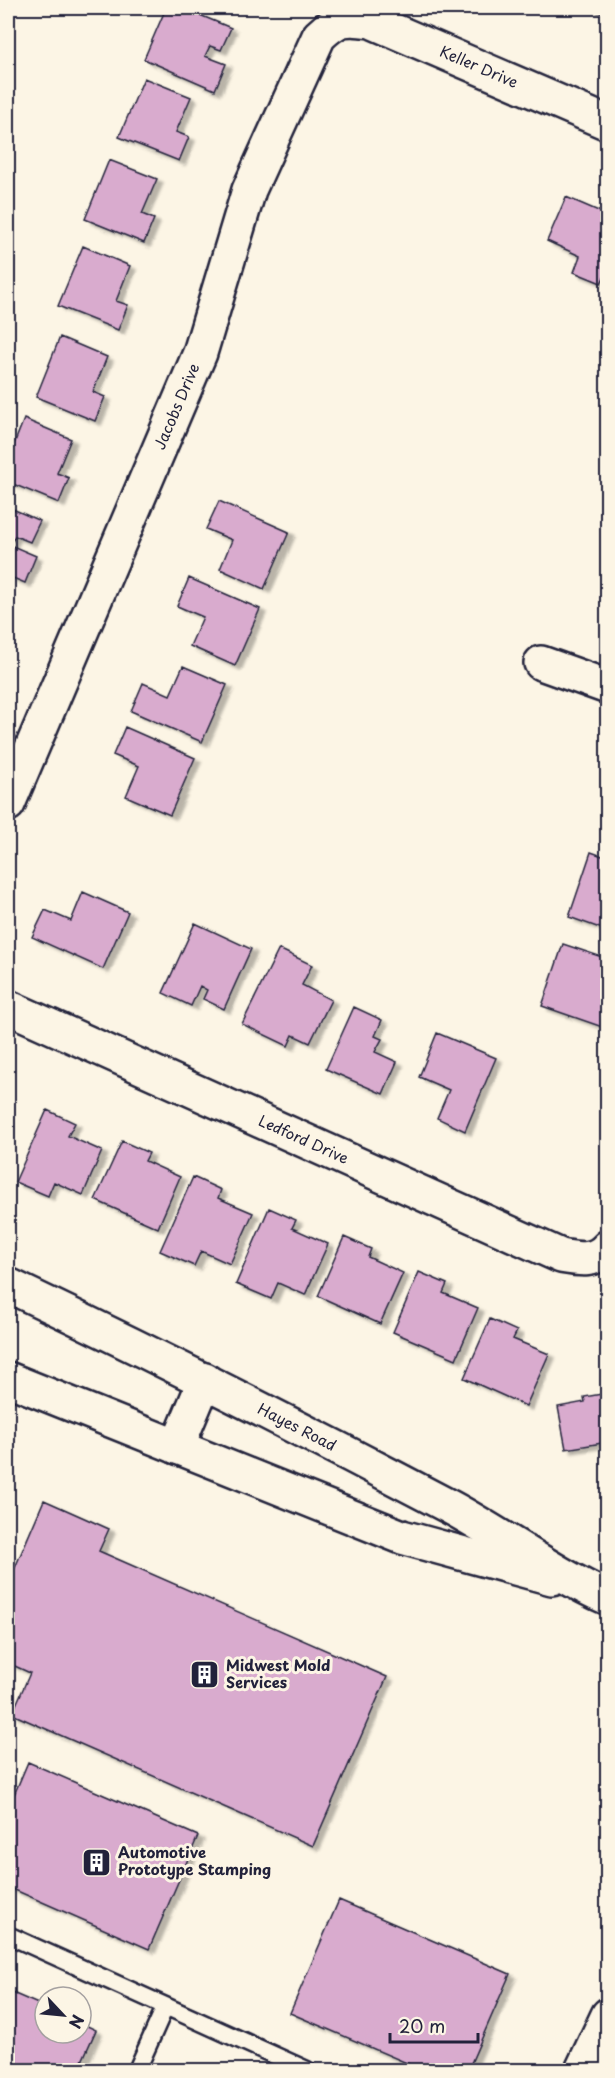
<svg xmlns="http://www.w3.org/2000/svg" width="615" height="2078" font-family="'Playpen Sans',sans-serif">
  <defs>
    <filter id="shadow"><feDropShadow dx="6" dy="4" stdDeviation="1.5" flood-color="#0004"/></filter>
  </defs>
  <rect width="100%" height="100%" fill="#fcf5e5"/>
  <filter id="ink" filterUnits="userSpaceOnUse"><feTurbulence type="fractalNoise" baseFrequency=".0167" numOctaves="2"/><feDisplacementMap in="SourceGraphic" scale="12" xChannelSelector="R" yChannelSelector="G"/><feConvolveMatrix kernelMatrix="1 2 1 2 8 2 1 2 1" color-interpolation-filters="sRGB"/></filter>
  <g filter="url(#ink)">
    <path fill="#d9abce" stroke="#22223b" stroke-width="1.5" filter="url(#shadow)" d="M166 8H183L231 28 221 50 210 46 205 56 226 64 215 90 144 59Z
      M588 8H608V16Z
      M144 78 191 97 176 132 189 137 179 161 119 137Z
      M109 160 157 179 142 214 154 219 144 243 85 219Z
      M566 197 608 215V269L601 283 574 272 580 256 547 241Z
      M83 246 130 266 116 301 128 305 118 330 58 306Z
      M60 337 107 357 93 392 105 397 95 421 36 397Z
      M24 419 71 439 57 473 69 478 59 503 8 482V459Z
      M219 501 289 532 264 589 220 569 232 540 206 529Z
      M8 507 40 521 30 542 15 536 10 545 36 556 25 583 8 576Z
      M189 578 260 609 235 666 190 646 203 617 177 606Z
      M183 666 227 685 202 742 131 711 143 683 170 695Z
      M125 727 195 758 170 815 126 796 139 766 113 755Z
      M608 809V832L601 829Z
      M591 852 608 858V931L569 917Z
      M83 892 128 912 103 969 32 937 45 910 71 921Z
      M195 923 251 949 224 1009 203 999 207 990 200 986 191 1006 163 993Z
      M563 944 608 959V977L601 997 608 999V1029L542 1006Z
      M279 949 312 965 302 985 331 1000 310 1043 293 1035 288 1046 242 1024Z
      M354 1007 382 1020 375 1036 382 1039 375 1052 397 1062 383 1094 326 1069Z
      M437 1033 496 1058 465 1131 437 1118 449 1090 419 1077Z
      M47 1110 75 1123 68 1136 102 1151 83 1195 54 1182 48 1196 15 1182Z
      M122 1141 149 1153 145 1161 180 1177 158 1228 95 1200Z
      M193 1177 221 1190 218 1198 253 1213 230 1264 201 1251 194 1266 160 1251Z
      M269 1208 296 1220 292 1228 328 1244 305 1295 278 1283 271 1299 236 1284Z
      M344 1237 371 1249 368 1257 403 1273 380 1324 318 1296Z
      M419 1272 447 1284 443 1293 478 1308 456 1359 393 1332Z
      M490 1319 517 1331 513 1339 549 1354 526 1406 464 1378Z
      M608 1393V1442L566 1449 558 1407 585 1402 584 1397Z
      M44 1500 109 1529 99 1551 387 1677 313 1846 12 1714 30 1673 8 1663V1584Z
      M28 1762 198 1836 149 1949 8 1887V1809Z
      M339 1900 510 1974 468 2070H423L290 2013Z
      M8 1991 45 2007V2033H81V2023L96 2030 78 2070H8Z"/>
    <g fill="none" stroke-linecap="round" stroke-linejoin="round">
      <defs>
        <path id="lane" d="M8 1935 307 2070
          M137 2070 165 2007"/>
        <g id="street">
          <path d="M541 663 608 687"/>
          <path id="s1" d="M8 804 200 353 249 190 319 36C338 18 345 17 371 21L608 123"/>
          <path id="s2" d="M8 1007 561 1256C578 1259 595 1263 608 1247"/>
        </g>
        <g id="secondary">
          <path id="s3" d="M8 1285C157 1356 304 1430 450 1507 504 1536 552 1573 608 1598"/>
          <path d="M8 1379 402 1537 552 1578"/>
          <path d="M177 1447 205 1380"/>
          <path d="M582 2070 608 2015"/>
        </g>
      </defs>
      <use href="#lane" stroke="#22223b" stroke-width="21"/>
      <use href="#street" stroke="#22223b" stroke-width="38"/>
      <use href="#secondary" stroke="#22223b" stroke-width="38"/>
      <use href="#lane" stroke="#fcf5e5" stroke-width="16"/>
      <use href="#street" stroke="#fcf5e5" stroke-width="33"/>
      <use href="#secondary" stroke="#fcf5e5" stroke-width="33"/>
    </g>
  </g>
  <defs>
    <symbol id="building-square" viewBox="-11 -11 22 22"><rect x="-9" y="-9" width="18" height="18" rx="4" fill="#22223b" stroke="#fcf5e5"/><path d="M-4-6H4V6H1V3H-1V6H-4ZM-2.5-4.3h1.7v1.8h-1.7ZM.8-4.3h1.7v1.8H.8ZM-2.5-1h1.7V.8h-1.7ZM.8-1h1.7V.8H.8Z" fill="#fff"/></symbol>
  </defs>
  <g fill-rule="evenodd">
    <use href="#building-square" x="188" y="1658" width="33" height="33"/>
    <use href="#building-square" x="80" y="1846" width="33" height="33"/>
  </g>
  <g text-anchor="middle" stroke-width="6" stroke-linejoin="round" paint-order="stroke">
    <g font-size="15" fill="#22223b" stroke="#fcf5e5">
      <text dy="5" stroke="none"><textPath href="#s1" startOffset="1004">Keller Drive</textPath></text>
      <text dy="5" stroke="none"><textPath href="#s1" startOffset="432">Jacobs Drive</textPath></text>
      <text dy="5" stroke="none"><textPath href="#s2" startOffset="324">Ledford Drive</textPath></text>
      <text dy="5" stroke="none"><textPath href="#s3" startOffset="322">Hayes Road</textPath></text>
    </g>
    <g font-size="15" font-weight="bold" fill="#22223b" stroke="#fcf5e5" text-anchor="start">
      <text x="226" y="1671">Midwest Mold<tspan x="226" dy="17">Services</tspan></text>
      <text x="118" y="1858">Automotive<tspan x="118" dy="17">Prototype Stamping</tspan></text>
    </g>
  </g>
  <rect width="615" height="2078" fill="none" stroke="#fcf5e5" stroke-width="30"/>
  <rect x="15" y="15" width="585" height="2048" fill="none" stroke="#22223b" stroke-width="2" filter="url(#ink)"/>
  <g transform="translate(63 2015) rotate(116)"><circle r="28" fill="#fcf5e5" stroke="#a5a1a1" stroke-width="1.5"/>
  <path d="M0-4.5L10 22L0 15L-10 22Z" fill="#22223b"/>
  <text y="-9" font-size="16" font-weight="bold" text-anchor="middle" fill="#22223b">N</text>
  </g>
  <path d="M390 2033v9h88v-9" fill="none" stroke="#22223b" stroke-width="3"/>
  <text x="399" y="2033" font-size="18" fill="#22223b" stroke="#fcf5e5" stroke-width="4.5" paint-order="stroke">20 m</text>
</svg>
